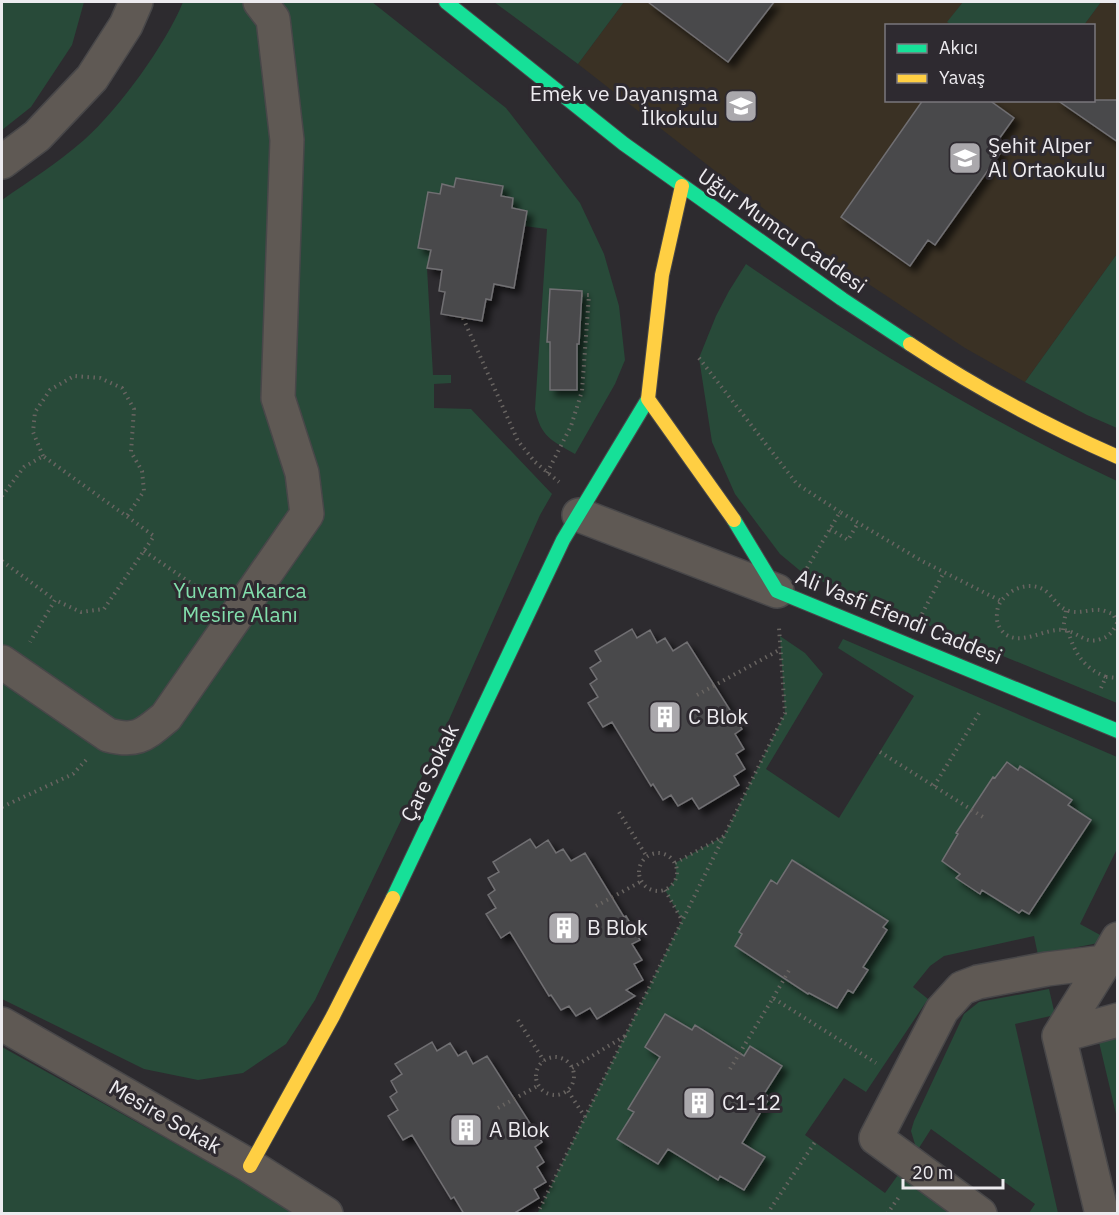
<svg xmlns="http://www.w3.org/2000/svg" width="1119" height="1215" font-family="'IBM Plex Sans',sans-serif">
  <defs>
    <filter id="shadow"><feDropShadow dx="5.5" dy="5.5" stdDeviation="3" flood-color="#0009"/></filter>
  </defs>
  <rect width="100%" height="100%" fill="#2d2b2f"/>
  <path fill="#3a3124" d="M624 2H963L948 22 952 25 886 26V100H1094V26L1084 25 1101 2H1111L1118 6 1117 254 1025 382 965 348 858 277 773 216 578 64Z"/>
  <path fill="#284a39" d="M2 2H84L72 45 31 107 2 130Z
    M183 2H372L506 108 580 203 604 254 619 306 625 360 615 384 575 454C551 440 541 437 535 409L547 229 524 226 527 211 512 208 513 198 501 196 502 186 456 178 454 187 442 184 440 194 428 192 418 248 431 250 427 268 433 375H451V383L434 384V408L471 409 552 494 540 515 448 722 315 1000 286 1044 243 1073 198 1080 144 1069 2 999V200C29 181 59 162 84 140 119 109 166 44 183 2Z
    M494 2H624L578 64Z
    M963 2H1101L1084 25H952L947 22Z
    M1117 254V428L1087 415 1025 382Z
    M746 264C865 346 986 420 1117 481V703L804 574 780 554 735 494 712 442 699 358 716 316 729 291Z
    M780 636 805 653 823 674 766 769 839 818 914 696 838 648 843 639 1117 757V849L1080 924 1102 936 1098 943 1038 955 1034 936 944 956 930 966 913 987 928 999 866 1092 844 1078 805 1135 885 1193 898 1175 951 1213 537 1214 682 920 665 890C676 883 678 875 675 863L724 836 785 713Z
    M1049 989 1055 1015 1015 1024 1058 1213H1029L1035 1204 931 1129 917 1151 911 1131 914 1121 964 1014 979 1002Z
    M1117 1037V1118L1099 1042Z
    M2 1047 300 1213H2Z"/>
  <path fill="#4a484c" stroke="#706f72" stroke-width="1.5" filter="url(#shadow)" d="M648 2H774L728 62Z
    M923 100H989L1014 118 994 146 1001 152 935 245 928 240 910 266 841 217Z
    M1057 100H1118V142Z
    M456 178 503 186 501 196 513 198 512 208 527 211 514 288 494 284 491 300 486 299 482 321 441 314 445 292 439 291 442 270 427 268 431 250 418 248 428 192 440 194 442 184 454 187Z
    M550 289 582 291 579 344H577V390H550V342H547Z
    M632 629 637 638 650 630 657 643 665 638 673 651 687 642 742 729 735 734 744 749 736 754 745 769 734 776 739 785 699 809 692 798 678 806 671 795 663 800 653 784 651 786 612 722 603 727 588 703 598 697 590 684 597 679 590 668 601 661 595 651Z
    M1007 762 1018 770 1020 766 1072 800 1068 805 1091 820 1029 914 1022 910 1019 913 982 890 980 894 956 878 960 874 942 861 958 834 956 833 993 777 995 778Z
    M530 839 536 848 548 840 556 853 563 849 571 861 585 853 624 917 626 916 640 940 632 944 642 960 634 964 643 980 626 990 635 996 597 1019 590 1008 576 1016 569 1006 561 1010 551 995 549 996 510 932 501 938 486 914 496 908 488 895 495 890 488 878 499 872 493 862Z
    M792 860 888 921 883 927 887 930 863 967 868 970 853 993 848 990 837 1008 809 993 808 994 735 946 742 934 739 932 771 880 777 884Z
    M665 1014 692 1030 695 1025 744 1056 750 1046 782 1066 764 1094 770 1097 742 1143 765 1157 744 1190 720 1176 718 1180 668 1149 658 1164 617 1139 634 1112 628 1109 660 1057 645 1047Z
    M432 1042 437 1051 450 1043 458 1056 466 1051 473 1064 487 1056 542 1142 535 1147 544 1162 537 1167 546 1182 534 1189 539 1198 513 1214H464L454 1197 451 1199 412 1135 403 1140 388 1116 398 1110 390 1097 397 1092 391 1081 402 1074 395 1064Z"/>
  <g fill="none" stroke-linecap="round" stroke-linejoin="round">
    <defs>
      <path id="street" d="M2 162 37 136 92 78 126 25 136 2
        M579 515 777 591
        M2 662 108 735C138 743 145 734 166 717L307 514 302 473 278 398 287 140 273 19 260 2
        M2 1024 250 1166 326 1214
        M1059 1036 1118 1020
        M980 1214 876 1138 942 1010 962 988 978 982 1047 969 1105 962
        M1102 1214 1059 1036 1105 962 1118 939"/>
      <path id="fast" d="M446 2 624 144 842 299 910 344
        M734 520 777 591 1118 731
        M393 898 563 540 648 399"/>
      <path id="slow" d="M682 186 662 275 648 399 734 520
        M910 344C976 388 1045 425 1118 457
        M250 1166 333 1016 393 898"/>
    </defs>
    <use href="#street" stroke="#484749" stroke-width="36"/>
    <use href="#fast" stroke="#484749" stroke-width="16"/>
    <use href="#slow" stroke="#484749" stroke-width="16"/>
    <path stroke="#686461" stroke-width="4" stroke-dasharray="1.5 4.5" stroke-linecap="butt" d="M463 318 518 441 535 462 559 482
      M699 358 797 484 840 512
      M43 456 33 432 35 412 50 390 74 376 100 378 122 388 134 409 131 452 142 471 144 491 127 516
      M547 473 571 426 582 391 589 295H582
      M2 496 24 467 43 456 154 536 104 609 81 612 55 600
      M830 529 848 540 858 523
      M144 551 210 596
      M2 561 55 600 30 642
      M807 568 840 512 922 561 1001 601
      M922 614 944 572
      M1117 623C1114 630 1109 637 1101 639 1085 645 1077 631 1063 630 1045 628 1022 646 1005 634 999 629 996 621 997 614 997 606 1001 600 1007 595 1018 585 1037 582 1048 593 1055 600 1059 608 1069 611 1080 614 1090 609 1100 610 1104 610 1109 613 1113 614L1118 624
      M1063 630 1066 610
      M1068 631C1075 654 1083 667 1106 677
      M1101 688 1106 677 1118 678
      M697 695 781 649
      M880 752 983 817
      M934 786 981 710
      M2 807 73 774 86 760
      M619 812 647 857
      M639 872a19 19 0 1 1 38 0a19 19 0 1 1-38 0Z
      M675 863 724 836
      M665 890 682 920
      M596 906 642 881
      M773 998 791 967
      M518 1020 544 1061
      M536 1076a19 19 0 1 1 38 0a19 19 0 1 1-38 0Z
      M572 1068 625 1036
      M730 1069 773 998 876 1063
      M568 1091 585 1117
      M498 1108 539 1085
      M537 1214 785 713 779 628
      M767 1214 815 1142
      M887 1214 899 1197"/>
    <use href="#street" stroke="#5f5954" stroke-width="33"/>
    <use href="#fast" stroke="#16e098" stroke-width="14"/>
    <use href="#slow" stroke="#ffcf43" stroke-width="14"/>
  </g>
  <defs>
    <symbol id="school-square" viewBox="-11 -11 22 22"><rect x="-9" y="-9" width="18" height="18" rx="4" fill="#aaa8ac" stroke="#2e2a30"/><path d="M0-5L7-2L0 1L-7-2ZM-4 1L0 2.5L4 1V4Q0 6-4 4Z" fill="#fff"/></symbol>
    <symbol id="building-square" viewBox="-11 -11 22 22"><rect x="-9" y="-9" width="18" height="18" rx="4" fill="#aaa8ac" stroke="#2e2a30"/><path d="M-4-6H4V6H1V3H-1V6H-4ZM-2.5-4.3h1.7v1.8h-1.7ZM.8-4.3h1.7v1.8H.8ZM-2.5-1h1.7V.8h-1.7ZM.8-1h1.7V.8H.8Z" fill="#fff"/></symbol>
  </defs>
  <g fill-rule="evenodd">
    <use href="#school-square" x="722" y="87" width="38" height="38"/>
    <use href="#school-square" x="946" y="139" width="38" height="38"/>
    <use href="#building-square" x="646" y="698" width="38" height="38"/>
    <use href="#building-square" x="545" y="909" width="38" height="38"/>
    <use href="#building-square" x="680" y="1084" width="38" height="38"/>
    <use href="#building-square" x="447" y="1111" width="38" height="38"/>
  </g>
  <g text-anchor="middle" stroke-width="6" stroke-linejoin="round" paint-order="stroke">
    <g font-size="21" fill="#edebef" stroke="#2e2a30" text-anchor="start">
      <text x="718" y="101" text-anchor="end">Emek ve Dayanışma<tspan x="718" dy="24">İlkokulu</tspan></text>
      <text x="988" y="153">Şehit Alper<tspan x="988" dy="24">Al Ortaokulu</tspan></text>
      <text x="688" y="724">C Blok</text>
      <text x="587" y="935">B Blok</text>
      <text x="722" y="1110">C1-12</text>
      <text x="489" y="1137">A Blok</text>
    </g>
    <g font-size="21" fill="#edebef" stroke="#2e2a30">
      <text transform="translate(782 231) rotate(35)" y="7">Uğur Mumcu Caddesi</text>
      <text transform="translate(899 617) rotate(22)" y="7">Ali Vasfi Efendi Caddesi</text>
      <text transform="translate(430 773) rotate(-64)" y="7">Çare Sokak</text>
      <text transform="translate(165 1117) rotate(30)" y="7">Mesire Sokak</text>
    </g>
    <g font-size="21" fill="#82deac" stroke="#2e2a30">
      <text x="240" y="598">Yuvam Akarca<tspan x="240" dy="24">Mesire Alanı</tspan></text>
    </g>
  </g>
  <rect width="1119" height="1215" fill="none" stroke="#edebef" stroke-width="6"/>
  <rect x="885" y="24" width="210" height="78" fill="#2e2a30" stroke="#7a777c" stroke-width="1.5"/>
  <rect x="897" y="44" width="30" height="9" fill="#16e098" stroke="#7a777c" stroke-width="1.5"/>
  <text x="939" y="54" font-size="18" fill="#edebef">Akıcı</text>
  <rect x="897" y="74" width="30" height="9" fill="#ffcf43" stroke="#7a777c" stroke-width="1.5"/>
  <text x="939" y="84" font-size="18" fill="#edebef">Yavaş</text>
  <path d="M903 1179v9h100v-9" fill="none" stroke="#edebef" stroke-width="3"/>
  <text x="912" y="1179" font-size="18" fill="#edebef" stroke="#2e2a30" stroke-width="4.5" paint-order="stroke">20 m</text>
</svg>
